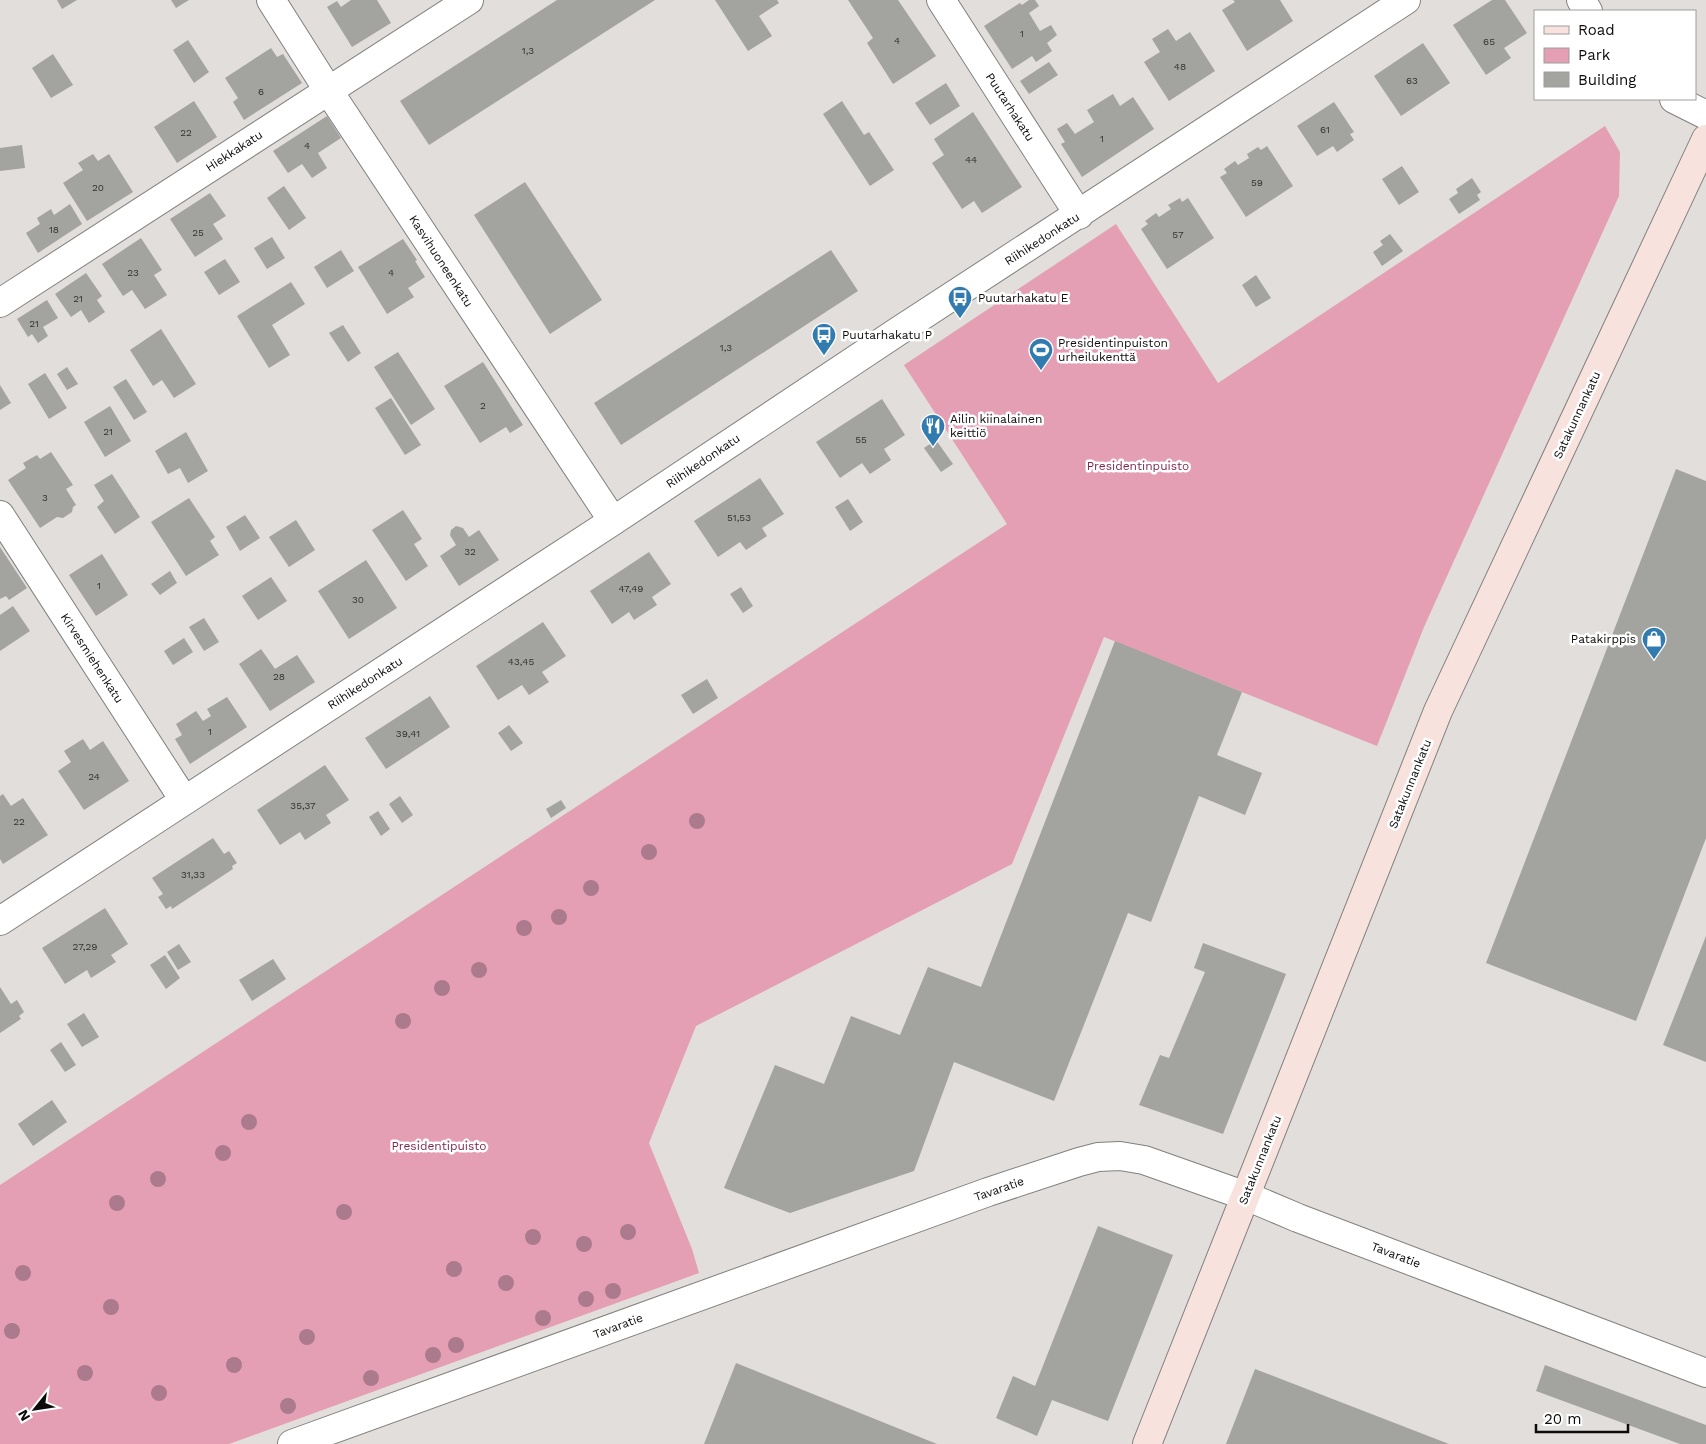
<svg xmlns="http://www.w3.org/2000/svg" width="1706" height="1444" font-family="'Work Sans',sans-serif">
  <rect width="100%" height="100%" fill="#e1dedc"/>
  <path fill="#e49fb5" d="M1605 126 1620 152 1619 196 1424 627 1377 746 1104 637 1012 864 696 1026 649 1143 692 1249 699 1273 229 1444H0V1185L1007 524 904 365 1116 224 1218 383Z"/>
  <path fill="#a3a3a0" d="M57 0H77L62 9Z
    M171 0H189L176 8Z
    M351 0H377L391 23 352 47 327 7 337 1 341 7Z
    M557 0H655L429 145 400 101Z
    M715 0H777L779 3 759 16 772 36 748 51Z
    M848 0H898L936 56 893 84 867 43 873 38Z
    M1029 0H1035L1039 6 1029 13 1040 31 1051 25 1057 35 1047 43 1052 51 1036 62 1032 56 1012 69 984 26 1020 3 1022 5Z
    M1233 0H1280L1293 21 1247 51 1222 10 1235 2Z
    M1492 0H1505L1527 33 1504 48 1511 58 1486 75 1453 25Z
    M1168 29 1176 41 1190 32 1215 71 1169 101 1144 62 1160 52 1152 39Z
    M188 40 209 72 194 83 173 50Z
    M1423 43 1450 83 1401 116 1374 76Z
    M271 48 277 57 283 54 302 83 244 120 233 102 238 98 225 78Z
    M53 54 73 85 51 98 32 68Z
    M1049 62 1058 75 1029 94 1020 81Z
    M946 83 960 106 930 125 915 103Z
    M1113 94 1120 106 1133 97 1154 129 1082 177 1061 144 1065 142 1057 129 1067 123 1075 134 1094 122 1087 110Z
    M194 101 217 137 177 163 154 127Z
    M842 101 864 135 869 132 894 170 870 186 823 114Z
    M1334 102 1354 132 1350 134 1354 140 1337 152 1333 146 1317 156 1297 126Z
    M973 112 1022 187 982 213 974 201 962 209 932 163 944 155 934 139Z
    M327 116 341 138 318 153 327 168 312 178 302 164 288 173 273 151Z
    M22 145 25 168 0 171V148Z
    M1267 146 1293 186 1246 217 1220 177 1227 173 1224 169 1235 161 1238 165 1249 158 1247 154 1258 147 1261 150Z
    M93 154 98 161 109 154 133 192 87 221 63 183 83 170 78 163Z
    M1402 166 1419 192 1399 205 1382 179Z
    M1472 178 1481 192 1477 195 1480 200 1459 214 1449 199 1458 193 1456 189Z
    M525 182 602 300 550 334 474 215Z
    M284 186 306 218 289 230 267 198Z
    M210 193 226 216 213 224 223 239 195 257 170 219Z
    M1180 198 1182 202 1188 198 1214 238 1167 269 1141 229 1148 224 1145 221 1156 213 1159 217 1171 209 1168 205Z
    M70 204 82 224 38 253 26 233 40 224 37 218 51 209 54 215Z
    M1390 234 1403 251 1382 266 1373 252 1383 245 1380 241Z
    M272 237 285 258 267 269 254 248Z
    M141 238 162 270 154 275 167 295 145 309 132 290 123 296 102 264Z
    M403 239 417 260 415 261 425 277 408 288 414 297 387 314 358 267Z
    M341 250 354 271 327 288 314 267Z
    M831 250 858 291 621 445 594 403Z
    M225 259 240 282 219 295 204 272Z
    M86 273 102 296 97 300 105 312 89 323 81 310 71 317 55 294Z
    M1256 275 1271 298 1256 307 1242 285Z
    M291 282 305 304 272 325 290 355 269 368 237 316Z
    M47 300 58 318 43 327 48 336 38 343 32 334 28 337 17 319Z
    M343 325 361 353 348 362 329 333Z
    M161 329 196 384 174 398 162 380 153 386 130 350Z
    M398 352 435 409 411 425 374 367Z
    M483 362 523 425 510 433 506 427 480 443 444 386Z
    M67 367 78 384 67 390 57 374Z
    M45 373 67 408 49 419 28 384Z
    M126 379 147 412 134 420 113 387Z
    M0 385 11 403 0 410Z
    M391 398 421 445 405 455 375 408Z
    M882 399 905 435 884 449 891 460 870 474 862 463 840 478 816 442Z
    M110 406 131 441 105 457 84 422Z
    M186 432 208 471 188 483 180 468 168 474 155 451Z
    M936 440 953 464 941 472 924 448Z
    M51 452 73 485 66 489 76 505 73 507 72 512 63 518 57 517 40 528 8 480 26 468 23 463 37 455 40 459Z
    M1676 469 1706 481V838L1636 1021 1486 963Z
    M112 474 140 517 115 534 97 507 104 501 94 485Z
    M760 478 784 514 762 528 767 536 746 550 740 542 718 557 694 521Z
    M189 498 215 537 210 541 219 555 186 576 151 522Z
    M848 499 863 522 850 531 835 507Z
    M403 510 422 539 414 544 428 566 406 581 372 530Z
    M245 515 260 538 240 551 226 527Z
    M296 520 315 550 289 567 269 537Z
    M456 526 463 528 469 537 479 530 499 560 459 586 440 556 456 545 450 535 451 530Z
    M0 547 27 588 9 600 6 596 0 599Z
    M649 552 671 584 652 597 657 605 634 620 629 612 612 624 590 591Z
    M102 554 128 595 96 616 69 575Z
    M366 560 397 608 349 639 318 591Z
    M170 571 177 583 160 595 151 584Z
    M271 577 287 601 258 620 242 596Z
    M741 587 753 606 743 613 730 594Z
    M13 606 30 631 0 651V615Z
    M204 618 219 642 204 651 189 627Z
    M543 622 566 656 542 672 549 682 529 695 522 685 498 700 476 666Z
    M184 638 193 652 173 665 164 651Z
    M1115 641 1242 692 1217 755 1262 773 1245 815 1199 796 1151 922 1128 913 1054 1101 954 1062 914 1171 790 1213 724 1188 775 1065 824 1084 851 1016 900 1035 928 967 981 987Z
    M261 649 275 669 297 655 315 682 270 711 239 664Z
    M707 679 718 698 693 714 681 695Z
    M430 696 450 727 386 769 365 738Z
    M227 697 247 727 190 764 175 739 182 735 176 724 196 711 203 721 211 716 207 709Z
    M509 725 523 743 511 751 498 733Z
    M83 739 90 750 103 741 129 781 84 810 58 771 71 762 64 751Z
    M325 765 349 800 326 815 331 823 305 840 300 832 280 845 257 810Z
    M3 794 11 806 23 798 48 835 3 864 0 859V796Z
    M400 796 413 815 402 823 389 804Z
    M561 800 566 808 551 818 546 809Z
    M378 811 390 829 381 836 369 817Z
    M213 838 224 854 229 851 237 863 232 866 233 869 172 909 171 906 166 909 158 897 163 894 152 878Z
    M105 908 128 944 111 955 116 962 91 978 87 970 65 984 42 948Z
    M1706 936V1062L1663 1045Z
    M1203 943 1286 974 1223 1134 1139 1105 1160 1055 1169 1058 1205 972 1194 968Z
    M179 944 191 962 178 970 167 952Z
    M165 955 180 978 166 989 150 965Z
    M273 959 286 979 252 1001 239 980Z
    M0 987 11 1004 17 1000 24 1012 19 1016 21 1019 0 1033Z
    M84 1013 99 1037 82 1047 67 1024Z
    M61 1042 76 1065 65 1072 50 1050Z
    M52 1100 67 1122 33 1146 18 1124Z
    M1098 1226 1173 1255 1108 1421 1052 1400 1037 1436 996 1418 1013 1376 1035 1386Z
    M736 1363 937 1444H704Z
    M1545 1365 1706 1425V1444H1680L1536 1391Z
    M1255 1369 1449 1444H1226Z"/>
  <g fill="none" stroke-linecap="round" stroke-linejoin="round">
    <defs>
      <path id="minor" d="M271 0 328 90 613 521
        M941 0 1079 215
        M1581 0 1588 11
        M1674 99 1706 115
        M0 303 469 0
        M0 515 184 800
        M0 921 613 521 897 332 1406 0
        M292 1444 988 1192 1079 1162 1098 1157 1120 1156 1144 1160 1246 1196"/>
      <path id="tertiary" d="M1246 1196 1298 1218 1706 1373"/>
      <path id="secondary" d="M1147 1444 1438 711 1706 139"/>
    </defs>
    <use href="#minor" stroke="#82807e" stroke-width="30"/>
    <use href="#tertiary" stroke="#82807e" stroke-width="30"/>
    <use href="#secondary" stroke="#82807e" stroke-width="30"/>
    <use href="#minor" stroke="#fff" stroke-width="28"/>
    <use href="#tertiary" stroke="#fff" stroke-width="28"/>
    <use href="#secondary" stroke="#f8e2dd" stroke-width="28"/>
  </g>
  <g fill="#ac7a8d">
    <circle cx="697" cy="821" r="8"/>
    <circle cx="649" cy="852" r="8"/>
    <circle cx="591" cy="888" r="8"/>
    <circle cx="559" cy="917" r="8"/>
    <circle cx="524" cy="928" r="8"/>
    <circle cx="479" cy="970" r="8"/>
    <circle cx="442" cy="988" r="8"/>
    <circle cx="403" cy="1021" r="8"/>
    <circle cx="249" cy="1122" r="8"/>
    <circle cx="223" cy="1153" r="8"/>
    <circle cx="158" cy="1179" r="8"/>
    <circle cx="117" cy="1203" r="8"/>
    <circle cx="344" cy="1212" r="8"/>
    <circle cx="628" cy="1232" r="8"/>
    <circle cx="533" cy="1237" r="8"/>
    <circle cx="584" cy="1244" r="8"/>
    <circle cx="454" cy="1269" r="8"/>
    <circle cx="23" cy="1273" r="8"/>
    <circle cx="506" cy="1283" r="8"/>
    <circle cx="613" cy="1291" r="8"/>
    <circle cx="586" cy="1299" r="8"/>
    <circle cx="111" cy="1307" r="8"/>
    <circle cx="543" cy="1318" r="8"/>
    <circle cx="12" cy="1331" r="8"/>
    <circle cx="307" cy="1337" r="8"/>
    <circle cx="456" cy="1345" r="8"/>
    <circle cx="433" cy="1355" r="8"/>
    <circle cx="234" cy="1365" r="8"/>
    <circle cx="85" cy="1373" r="8"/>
    <circle cx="371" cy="1378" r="8"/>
    <circle cx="159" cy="1393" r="8"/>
    <circle cx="288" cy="1406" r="8"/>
  </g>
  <defs>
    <symbol id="bus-pin" viewBox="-11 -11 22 30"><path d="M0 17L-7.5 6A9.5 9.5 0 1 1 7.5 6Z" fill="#317baf" stroke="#fff"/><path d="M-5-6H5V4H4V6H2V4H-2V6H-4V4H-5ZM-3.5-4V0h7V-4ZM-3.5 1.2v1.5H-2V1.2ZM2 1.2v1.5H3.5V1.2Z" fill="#fff"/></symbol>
    <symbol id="stadium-pin" viewBox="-11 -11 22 30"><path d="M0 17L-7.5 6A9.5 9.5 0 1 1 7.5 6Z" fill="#317baf" stroke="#fff"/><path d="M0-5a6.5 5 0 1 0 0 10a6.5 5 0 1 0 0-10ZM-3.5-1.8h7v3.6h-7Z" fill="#fff"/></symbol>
    <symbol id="restaurant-pin" viewBox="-11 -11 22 30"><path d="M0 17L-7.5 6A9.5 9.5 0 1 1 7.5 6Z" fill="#317baf" stroke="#fff"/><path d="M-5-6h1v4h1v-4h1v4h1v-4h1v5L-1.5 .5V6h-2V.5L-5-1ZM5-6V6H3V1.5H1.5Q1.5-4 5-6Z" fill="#fff"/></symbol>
    <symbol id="shop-pin" viewBox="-11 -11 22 30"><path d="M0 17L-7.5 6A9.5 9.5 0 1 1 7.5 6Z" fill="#317baf" stroke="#fff"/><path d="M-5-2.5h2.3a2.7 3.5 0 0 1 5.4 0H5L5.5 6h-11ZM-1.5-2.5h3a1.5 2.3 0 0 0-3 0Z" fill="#fff"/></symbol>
  </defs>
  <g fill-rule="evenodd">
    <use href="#bus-pin" x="946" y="284" width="28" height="38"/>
    <use href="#bus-pin" x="810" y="321" width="28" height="38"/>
    <use href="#stadium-pin" x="1027" y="336" width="28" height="38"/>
    <use href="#restaurant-pin" x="919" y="412" width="28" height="38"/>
    <use href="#shop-pin" x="1640" y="625" width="28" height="38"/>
  </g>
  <g text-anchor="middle" stroke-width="5" stroke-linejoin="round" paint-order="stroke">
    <g font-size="10" fill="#323230">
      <text x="1022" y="37">1</text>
      <text x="897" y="44">4</text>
      <text x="1489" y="45">65</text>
      <text x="528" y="54">1,3</text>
      <text x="1180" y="70">48</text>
      <text x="1412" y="84">63</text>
      <text x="261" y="95">6</text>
      <text x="1325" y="133">61</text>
      <text x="186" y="136">22</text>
      <text x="1102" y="142">1</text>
      <text x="307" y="149">4</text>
      <text x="971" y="163">44</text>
      <text x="1257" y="186">59</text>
      <text x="98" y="191">20</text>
      <text x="54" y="233">18</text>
      <text x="198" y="236">25</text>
      <text x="1178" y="238">57</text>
      <text x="133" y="276">23</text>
      <text x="391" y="276">4</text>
      <text x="78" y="302">21</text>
      <text x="34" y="327">21</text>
      <text x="726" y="351">1,3</text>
      <text x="483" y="409">2</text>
      <text x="108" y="435">21</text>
      <text x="861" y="443">55</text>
      <text x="45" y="501">3</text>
      <text x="739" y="521">51,53</text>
      <text x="470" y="555">32</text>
      <text x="99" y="589">1</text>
      <text x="631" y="592">47,49</text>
      <text x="358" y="603">30</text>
      <text x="521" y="665">43,45</text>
      <text x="279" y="680">28</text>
      <text x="210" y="735">1</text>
      <text x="408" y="737">39,41</text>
      <text x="94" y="780">24</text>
      <text x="303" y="809">35,37</text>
      <text x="19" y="825">22</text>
      <text x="193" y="878">31,33</text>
      <text x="85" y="950">27,29</text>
    </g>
    <g font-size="12" fill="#0d0c0b" stroke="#fff">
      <text transform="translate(1010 107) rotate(57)" y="4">Puutarhakatu</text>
      <text transform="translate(234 151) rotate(-33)" y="4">Hiekkakatu</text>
      <text transform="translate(1042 239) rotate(-33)" y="4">Riihikedonkatu</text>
      <text transform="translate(441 261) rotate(57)" y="4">Kasvihuoneenkatu</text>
      <text transform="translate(1577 415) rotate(-65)" y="4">Satakunnankatu</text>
      <text transform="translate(703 461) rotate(-34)" y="4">Riihikedonkatu</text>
      <text transform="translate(92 658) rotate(57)" y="4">Kirvesmiehenkatu</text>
      <text transform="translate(365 683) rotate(-33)" y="4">Riihikedonkatu</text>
      <text transform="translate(1410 784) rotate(-68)" y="4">Satakunnankatu</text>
      <text transform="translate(1260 1160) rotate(-68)" y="4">Satakunnankatu</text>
      <text transform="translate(999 1189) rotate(-19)" y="4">Tavaratie</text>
      <text transform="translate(1396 1255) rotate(21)" y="4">Tavaratie</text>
      <text transform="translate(618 1326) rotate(-20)" y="4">Tavaratie</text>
    </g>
    <g font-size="12" fill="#0d0c0b" stroke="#fff" text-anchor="start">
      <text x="978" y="302">Puutarhakatu E</text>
      <text x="842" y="339">Puutarhakatu P</text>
      <text x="1058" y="347">Presidentinpuiston<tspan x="1058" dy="14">urheilukenttä</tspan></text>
      <text x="950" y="423">Ailin kiinalainen<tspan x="950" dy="14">keittiö</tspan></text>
      <text x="1636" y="643" text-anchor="end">Patakirppis</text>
    </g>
    <g font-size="12" fill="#80284c" stroke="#fff">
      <text x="1138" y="470">Presidentinpuisto</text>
      <text x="439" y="1150">Presidentipuisto</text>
    </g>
  </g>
  <rect x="1534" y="10" width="162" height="90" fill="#ffffff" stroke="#9e9e9d"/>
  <rect x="1544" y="26" width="25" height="8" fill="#f8e2dd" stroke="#9e9e9d"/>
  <text x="1578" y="35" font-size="15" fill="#0d0c0b">Road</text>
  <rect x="1544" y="48" width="25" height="15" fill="#e49fb5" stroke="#9e9e9d"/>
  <text x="1578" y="60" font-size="15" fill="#0d0c0b">Park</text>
  <rect x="1544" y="72" width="25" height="15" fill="#a3a3a0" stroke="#9e9e9d"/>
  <text x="1578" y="85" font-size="15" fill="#0d0c0b">Building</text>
  <g transform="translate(35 1409) rotate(240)" stroke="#ffffff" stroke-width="4" paint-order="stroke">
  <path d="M0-4L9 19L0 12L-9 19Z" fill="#0d0c0b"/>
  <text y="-8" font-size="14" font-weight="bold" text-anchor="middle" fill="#0d0c0b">N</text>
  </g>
  <path d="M1536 1424v8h92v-8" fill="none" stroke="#0d0c0b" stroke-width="2.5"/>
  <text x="1544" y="1424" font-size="15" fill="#0d0c0b" stroke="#ffffff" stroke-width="4" paint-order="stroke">20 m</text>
</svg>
